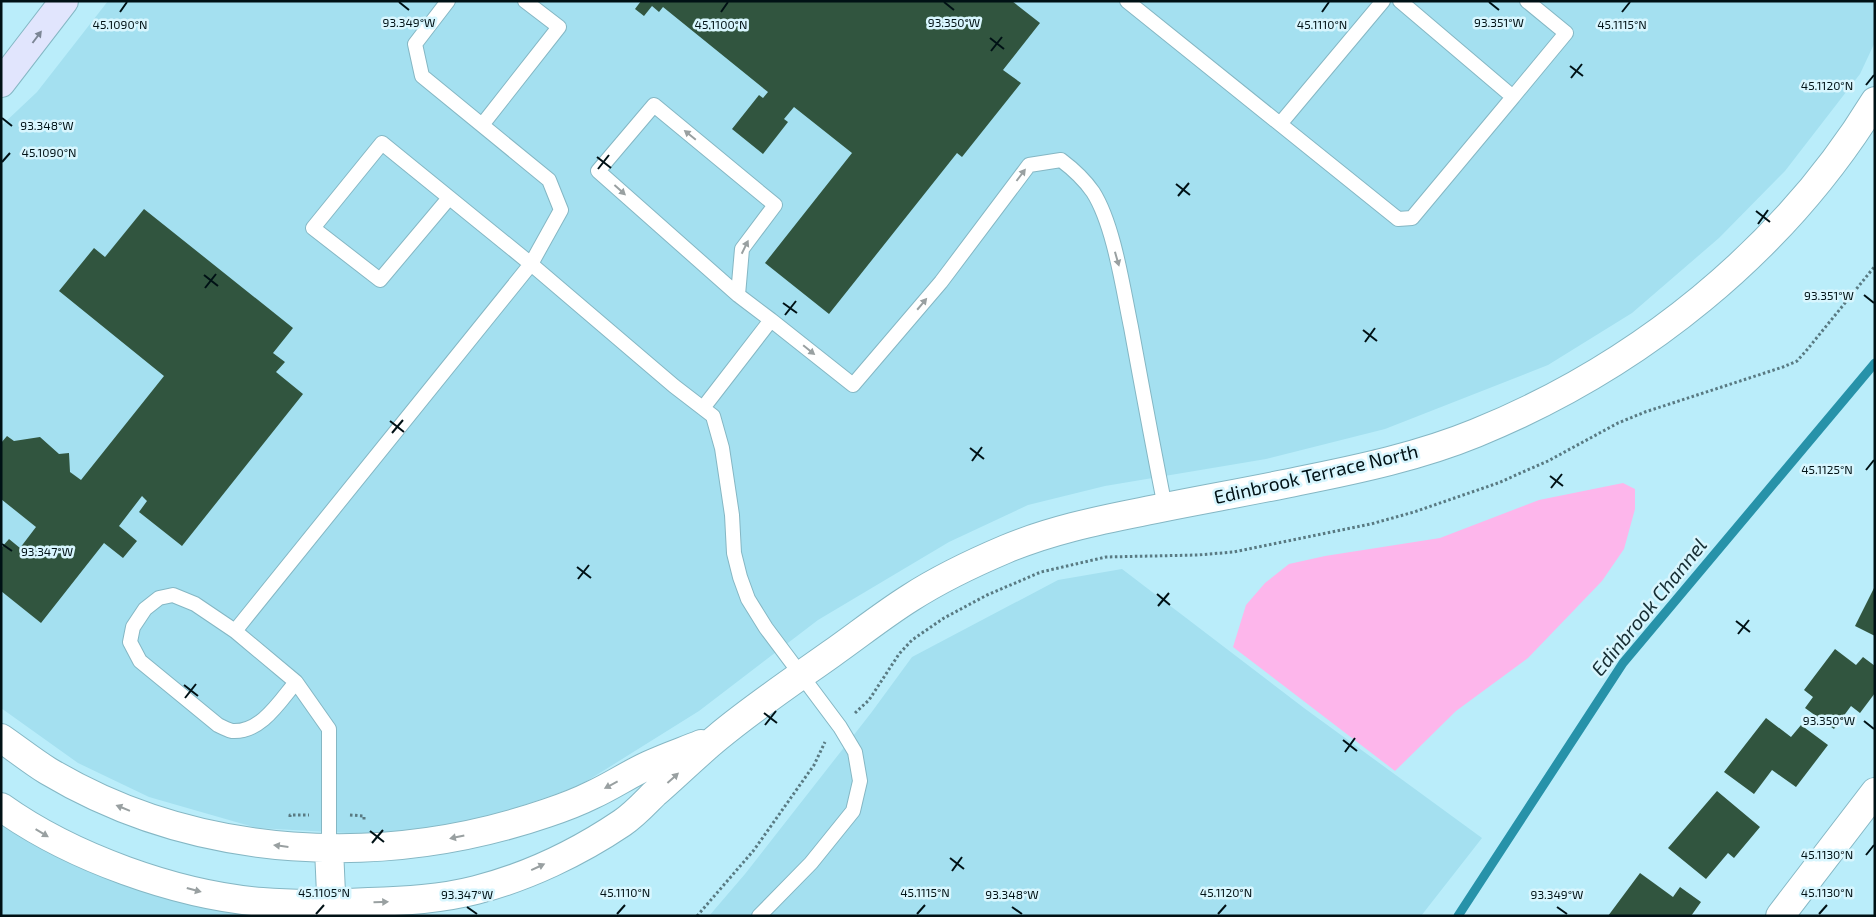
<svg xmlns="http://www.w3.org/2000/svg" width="1876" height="917" font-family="'Exo 2',sans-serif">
  <rect width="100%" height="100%" fill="#baedfa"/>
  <path fill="#a4e0f0" d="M108 1H1875V42L1860 74 1785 171 1719 238 1632 313 1548 365 1385 429 1266 459 1105 486 1028 505 949 542 818 620 699 711 579 786 471 823 383 835 257 828 149 797 78 763 1 708V126L37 92Z
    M1122 569 1304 708 1482 838 1421 916H709L745 874 871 713 912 657 1058 580Z
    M1 824 10 830 95 872 268 916H1Z"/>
  <path fill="#fdb6eb" d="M1623 483 1635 489V509L1624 549 1602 581 1528 658 1456 711 1395 771 1233 647 1246 605 1265 583 1289 564 1325 556 1440 538 1539 500Z"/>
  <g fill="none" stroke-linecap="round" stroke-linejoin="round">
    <path stroke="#2792a9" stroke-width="9" d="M1458 916 1623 663 1875 363"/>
  </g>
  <path fill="#31553f" d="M641 1H1012L1040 23 1003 70 1021 83 962 157 957 153 829 314 765 263 852 153 794 107 784 119 788 122 763 154 732 129 759 95 763 98 768 92 663 7 659 12 652 6 644 16 635 9Z
    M144 209 293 328 273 353 285 362 276 372 303 394 182 546 139 512 147 501 142 496 119 526 137 541 123 558 104 543 41 623 1 591V548L9 539 20 548 36 527 1 499V443L7 436 14 441 40 437 59 454 69 453 70 472 81 480 164 376 59 291 94 248 105 257Z
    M1875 586V636L1855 626Z
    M1835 649 1856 665 1863 657 1875 666V693L1860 713 1851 706 1834 729 1805 708 1813 697 1804 690Z
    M1766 718 1791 737 1801 725 1828 745 1796 787 1772 770 1754 794 1724 772Z
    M1717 791 1760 827 1734 858 1728 853 1706 879 1668 848Z
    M1640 873 1673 897 1680 887 1701 902 1691 916H1608Z"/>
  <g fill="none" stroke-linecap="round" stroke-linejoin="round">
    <defs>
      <path id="service" d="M1127 1 1398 219 1412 218 1513 97 1400 1
        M1513 97 1566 33 1527 1
        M1280 124 1383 1
        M482 125 559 27 525 1
        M449 198 380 280 313 228 382 143 531 264 674 386 713 416 722 448 732 515 734 553 740 577 748 599 766 628 840 727 855 752 860 781 853 811 811 863 759 916
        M771 320 853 385 941 282 1029 165 1061 160C1073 169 1084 179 1093 192 1114 225 1123 289 1131 327 1142 387 1153 447 1165 507
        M703 408 771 320 738 295 598 171 654 105 775 205 742 249 738 295
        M235 631 531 264 561 210 549 180 422 76 415 44 448 1
        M296 682 235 631 195 604 173 595 159 598 145 609 133 627 130 642 140 661 218 725C222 727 228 730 232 731 261 733 280 701 296 682L329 729V849"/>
      <path id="minor" d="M1780 916 1875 792"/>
      <path id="tertiary" d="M1 738C17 749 32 761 48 771 197 860 384 869 547 813 562 808 578 802 592 795 612 786 629 774 649 765 666 757 684 751 701 744
        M1 807C71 857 176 895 262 902 297 905 333 904 369 902 405 901 441 899 476 890 527 877 579 852 622 823 634 815 644 804 654 794 676 775 696 755 718 737 754 707 793 681 831 654 858 635 883 615 910 598 941 578 973 563 1006 549 1049 531 1095 521 1141 512 1193 501 1247 492 1299 481 1359 469 1420 456 1476 433 1638 367 1783 251 1875 101
        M329 849 332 916"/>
      <path id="secondary" d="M1 83 64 1"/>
    </defs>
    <use href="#service" stroke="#85b7c4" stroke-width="16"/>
    <use href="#minor" stroke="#85b7c4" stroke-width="30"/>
    <use href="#tertiary" stroke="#85b7c4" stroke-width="30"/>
    <use href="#secondary" stroke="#85b7c4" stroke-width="30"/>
    <path stroke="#597a82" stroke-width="3" stroke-dasharray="2.5 2.5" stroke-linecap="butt" d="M855 713 869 700 899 654 912 640 944 618 987 595 1041 572 1106 557 1198 555 1233 552 1371 524 1414 512 1498 483 1548 461 1618 423 1645 412 1783 367 1797 361 1806 351 1875 266
      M350 815 364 816V820
      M290 817V815H309
      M697 916 754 850 814 765 825 742"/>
    <use href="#service" stroke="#fff" stroke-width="14"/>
    <use href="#minor" stroke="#fff" stroke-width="28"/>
    <use href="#tertiary" stroke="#fff" stroke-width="28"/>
    <use href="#secondary" stroke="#e1e5fd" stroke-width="28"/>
  </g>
  <defs><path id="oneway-solid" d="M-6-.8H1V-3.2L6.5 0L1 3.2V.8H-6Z" transform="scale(1.25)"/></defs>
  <use fill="#7c8695" href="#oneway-solid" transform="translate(37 37) rotate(-53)"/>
  <g fill="#99a0a1">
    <use href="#oneway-solid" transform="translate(690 135) rotate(-141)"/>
    <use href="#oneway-solid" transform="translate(1021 175) rotate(-53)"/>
    <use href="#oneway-solid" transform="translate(620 190) rotate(42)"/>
    <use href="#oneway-solid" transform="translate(745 247) rotate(-64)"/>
    <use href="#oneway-solid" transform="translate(1117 259) rotate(74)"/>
    <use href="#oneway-solid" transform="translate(922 304) rotate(-50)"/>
    <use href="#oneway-solid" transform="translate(809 350) rotate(39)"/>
    <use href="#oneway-solid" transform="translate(673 778) rotate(-42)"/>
    <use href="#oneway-solid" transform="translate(611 785) rotate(152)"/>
    <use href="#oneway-solid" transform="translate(123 808) rotate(-158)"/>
    <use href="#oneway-solid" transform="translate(42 833) rotate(31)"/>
    <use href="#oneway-solid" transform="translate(457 837) rotate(168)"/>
    <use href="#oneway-solid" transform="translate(281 846) rotate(-173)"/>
    <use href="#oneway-solid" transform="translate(538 867) rotate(-25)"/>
    <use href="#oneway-solid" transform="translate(194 890) rotate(15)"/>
    <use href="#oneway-solid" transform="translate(381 902) rotate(-2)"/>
  </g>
  <path fill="none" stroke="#001115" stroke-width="2" d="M399 2 409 10M944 2 954 10M1489 2 1499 10M120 12 127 2M721 12 728 2M1322 12 1329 2M1622 12 1630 2M990 38 1004 49M991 51 1002 37M1570 66 1583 76M1571 78 1582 64M1866 85 1874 75M2 118 12 126M597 157 611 168M2 162 10 153M598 169 609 155M1176 184 1190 195M1178 196 1189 183M1756 211 1770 222M1758 224 1768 210M204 275 218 286M205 288 216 274M1864 295 1874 303M783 303 797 313M785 315 796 301M1363 330 1377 341M1365 342 1375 328M390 421 404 432M392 433 403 420M970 448 984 459M972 461 982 447M1866 470 1874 460M1550 476 1563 486M1551 488 1562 474M2 544 12 551M577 567 591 578M578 579 589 565M1157 594 1170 605M1158 606 1169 593M1736 621 1750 632M1738 634 1749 620M184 685 198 696M185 698 196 684M764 713 777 723M1864 721 1874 729M765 725 776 711M1343 740 1357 751M1345 752 1355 738M370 831 384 842M372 843 383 830M1866 855 1874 845M950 858 964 869M952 871 962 857M467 907 477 914M1012 907 1022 914M1557 907 1567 914M316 914 324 905M617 914 625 905M917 914 925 905M1218 914 1226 905M1819 914 1827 905"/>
  <g text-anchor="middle" stroke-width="5" stroke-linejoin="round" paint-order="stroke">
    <g font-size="19" fill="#001115" stroke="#d8f6fe">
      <text transform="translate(1316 474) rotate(-13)" y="7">Edinbrook Terrace North</text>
    </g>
    <g font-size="20" font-style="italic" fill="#162d33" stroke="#d8f6fe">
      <text transform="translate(1649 607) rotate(-51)" y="7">Edinbrook Channel</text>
    </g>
  </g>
  <g font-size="12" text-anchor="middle" fill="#001115" stroke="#d8f6fe" stroke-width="5" stroke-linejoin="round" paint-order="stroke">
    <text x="409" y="27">93.349°W</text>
    <text x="954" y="27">93.350°W</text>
    <text x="1499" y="27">93.351°W</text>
    <text x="1622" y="29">45.1115°N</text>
    <text x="120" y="29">45.1090°N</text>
    <text x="721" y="29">45.1100°N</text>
    <text x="1322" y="29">45.1110°N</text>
    <text x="1827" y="90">45.1120°N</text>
    <text x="47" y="130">93.348°W</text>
    <text x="49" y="157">45.1090°N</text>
    <text x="1829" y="300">93.351°W</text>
    <text x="1827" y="474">45.1125°N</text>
    <text x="47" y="556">93.347°W</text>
    <text x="1829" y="725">93.350°W</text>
    <text x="1827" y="859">45.1130°N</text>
    <text x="324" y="897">45.1105°N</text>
    <text x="625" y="897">45.1110°N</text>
    <text x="925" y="897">45.1115°N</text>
    <text x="1226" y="897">45.1120°N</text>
    <text x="1827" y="897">45.1130°N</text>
    <text x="467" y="899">93.347°W</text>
    <text x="1012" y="899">93.348°W</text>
    <text x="1557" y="899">93.349°W</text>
  </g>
  <rect width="1876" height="917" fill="none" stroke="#001115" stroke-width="5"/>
</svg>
